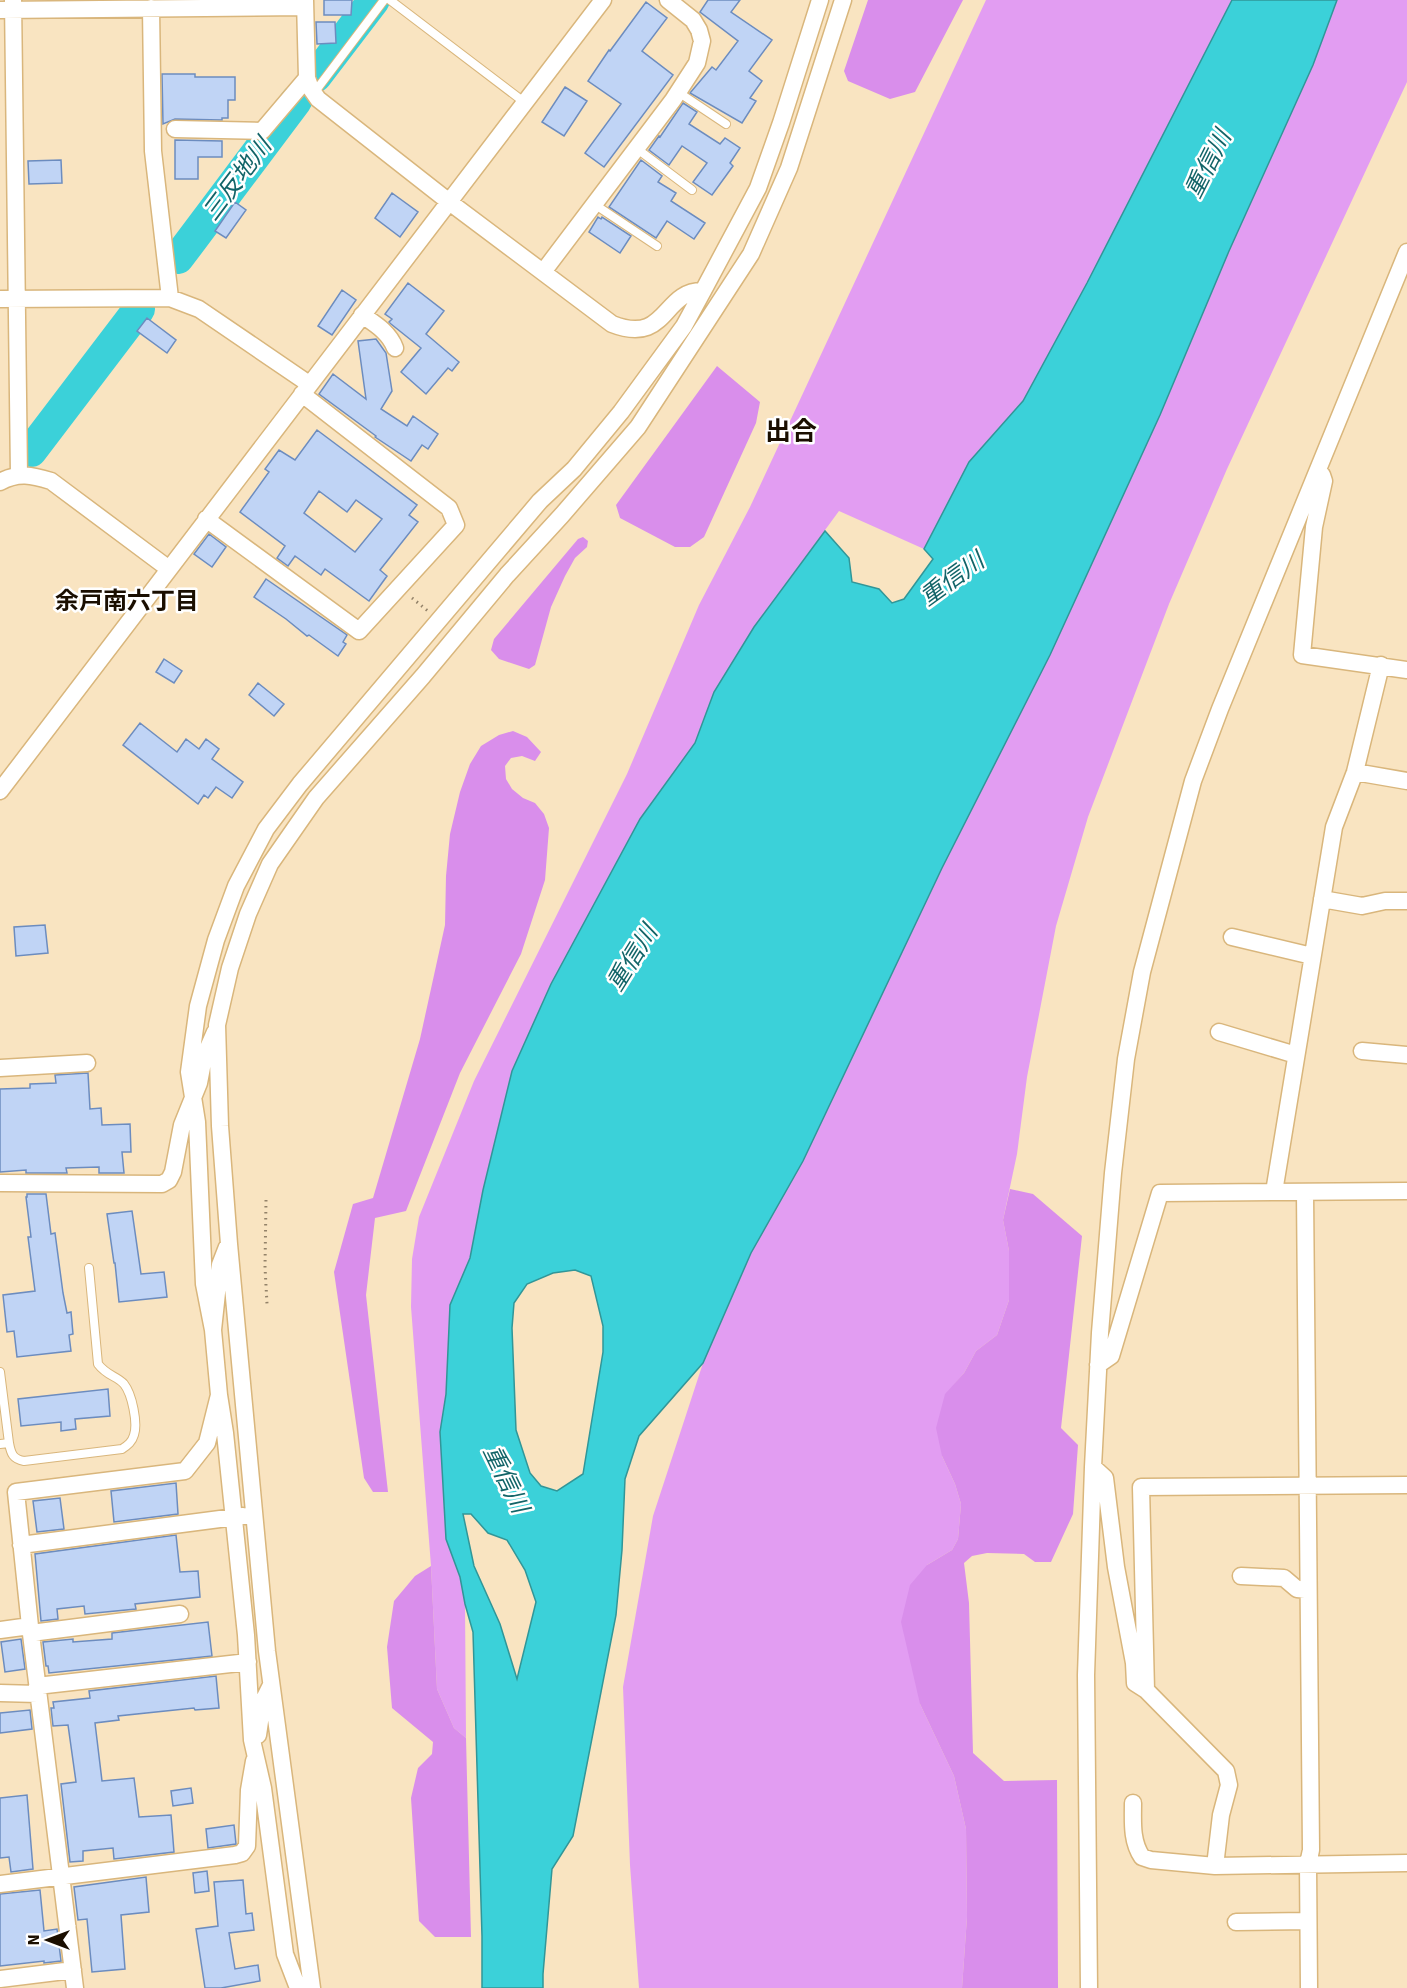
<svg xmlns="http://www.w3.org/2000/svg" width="1407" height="1988" font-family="Signika,'Noto Sans JP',sans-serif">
  <rect width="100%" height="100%" fill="#f9e4c1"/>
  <path fill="#e29df2" d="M986 0H1236L1216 45 1023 401 969 462 924 549 839 511 754 627 714 692 695 743 640 819 551 985 512 1071 483 1190 470 1258 450 1305 446 1394 440 1432 446 1539 460 1577 465 1604 466 1738 454 1728 437 1689 431 1566 411 1307 412 1259 419 1217 474 1081 627 774 699 605 750 507Z
    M1337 0H1407V82L1227 469 1169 604 1088 817 1056 926 1027 1077 1017 1154 1003 1220 1009 1251V1300L997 1335 976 1351 964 1373 946 1394 942 1456 955 1484 961 1504 958 1539 952 1550 927 1565 920 1704 954 1776 966 1829 967 1917 962 1988H639L630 1865 623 1687 653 1516 703 1363 751 1253 803 1161 942 868 1050 655 1160 415 1229 251 1313 65Z"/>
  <path fill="#d98eeb" d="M868 0H963L915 92 890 99 848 81 844 71Z
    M717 366 760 402 756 423 704 537 690 547H675L620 518 616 505Z
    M583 537 588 541 587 547 575 558 565 576 551 607 535 665 529 669 499 659 491 650 494 639 578 539Z
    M513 731 527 737 541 752 535 761 522 756 511 758 505 766 506 779 512 789 523 798 535 803 544 814 549 828 545 880 521 954 460 1073 406 1211 375 1218 366 1295 388 1492H373L364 1478 334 1272 353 1204 373 1198 420 1039 445 925 446 876 450 834 460 792 470 764 481 746 499 735Z
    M1010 1189 1033 1194 1082 1236 1061 1428 1078 1445 1073 1514 1051 1562H1035L1024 1554 987 1553 972 1556 964 1563 969 1603 973 1753 1004 1781 1057 1780 1058 1988H962L967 1917 966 1829 954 1776 920 1704 901 1622 910 1585 927 1565 952 1550 958 1539 961 1504 955 1484 942 1456 936 1428 945 1394 964 1373 976 1351 997 1335 1009 1300V1251L1003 1220Z
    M431 1566 437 1689 454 1728 466 1738 471 1937H435L419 1921 411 1798 418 1768 432 1754 433 1742 392 1708 387 1647 394 1601 415 1576Z"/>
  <path fill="#3bd1d9" stroke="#319698" stroke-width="1.5" fill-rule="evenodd" d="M1232 0H1337L1313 65 1229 251 1160 415 1050 655 942 868 803 1161 751 1253 703 1363 639 1436 625 1479 622 1550 616 1615 573 1836 552 1869 543 1974V1988H482V1936L473 1632 465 1604 460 1577 446 1539 440 1432 446 1394 450 1305 470 1258 483 1190 512 1071 551 984 640 819 695 743 714 692 754 627 825 531 849 558 852 582 879 589 892 603 904 599 933 559 924 549 969 462 1023 401 1087 283ZM575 1270 591 1276 603 1326V1352L583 1474 557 1491 541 1486 530 1473 516 1430 512 1328 514 1303 527 1284 553 1273ZM463 1514H471L488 1533 507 1540 525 1570 536 1602 517 1679 500 1624 474 1566Z"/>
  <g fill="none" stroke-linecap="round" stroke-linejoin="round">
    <path stroke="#3bd1d9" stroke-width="32" d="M316 76 374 0
      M178 258 296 101
      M31 451 139 309"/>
  </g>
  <path fill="#c0d4f5" stroke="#6c8cbf" stroke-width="1.5" fill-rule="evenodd" d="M324 0H352L351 15H324Z
    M708 0H740L731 12 772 40 749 71 762 81 750 98 756 101 742 123 690 93 712 67 716 70 738 41 700 12Z
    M646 2 667 18 642 51 673 75 604 167 585 153 621 104 588 81 609 50 610 51Z
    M316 22H335L336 43 317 44Z
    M162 74H195V77H235V100H228V118H222V120L175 119 163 124Z
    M565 87 587 101 564 136 542 122Z
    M683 103 697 112 689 124 720 144 725 138 740 148 730 163 733 166 712 195 693 182 707 163 682 146 669 165 649 150 659 136 660 137Z
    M175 140 222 141V157H198V179H175Z
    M61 160 62 183 29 184 28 161Z
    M641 160 662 176 658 182 676 193 671 201 705 223 694 239 667 221 656 238 609 207Z
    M392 193 418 212 400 237 375 218Z
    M235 202 246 210 226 238 215 231Z
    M598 217 601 219 602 217 631 236 620 253 589 232Z
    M408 283 444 311 426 334 459 362 452 371 448 368 426 394 401 372 421 348 391 324 389 322 392 319 385 314Z
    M342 290 356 300 332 335 318 326Z
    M147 318 176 340 167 353 137 331Z
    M376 339 386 353 392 391 381 409 407 426 413 416 438 434 428 449 422 445 411 461 375 437 376 436 319 394 333 374 366 399 358 341Z
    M317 430 417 505 409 515 418 522 380 570 387 576 369 601 325 569 321 575 295 556 288 566 277 558 285 546 240 512 269 472 265 469 279 450 295 460ZM319 491 347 512 356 500 382 519 355 552 304 513Z
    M209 534 226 547 212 567 194 554Z
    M266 579 347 635 343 642 346 644 338 656 309 635 307 636 286 619 254 597Z
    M164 659 182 671 174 683 156 672Z
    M258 683 284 704 274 716 249 695Z
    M140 723 177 752 186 739 199 749 206 739 219 749 212 759 243 782 232 798 216 787 208 798 204 795 198 804 123 745Z
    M45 925 48 953 16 956 14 927Z
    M88 1073 90 1109 101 1108 102 1125 130 1124 131 1152H122L124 1173H99V1167L66 1168 67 1173H26V1170L0 1172V1089L30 1088V1084L56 1083 55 1075Z
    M27 1194H46L51 1234 55 1233 63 1293 67 1313 71 1312 73 1334 69 1335 71 1351 17 1357 14 1331 7 1332 3 1295 35 1291 28 1237H31L26 1197H27Z
    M132 1211 141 1274 164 1272 167 1297 119 1302 115 1263H114L107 1214Z
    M108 1389 110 1416 75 1419 76 1429 61 1431V1422L21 1426 18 1399Z
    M176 1483 178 1514 114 1522 111 1491Z
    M60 1498 64 1529 37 1532 33 1501Z
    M176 1535 180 1572 198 1571 200 1597 135 1604 136 1609 85 1614 84 1606 57 1609 58 1619 41 1621 35 1554Z
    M208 1622 212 1656 49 1673 48 1666H46L43 1642 73 1639V1642L112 1639V1633Z
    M21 1639 25 1669 5 1672 1 1642Z
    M216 1676 219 1708 195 1710 194 1708 118 1716 119 1720 95 1723 102 1781 134 1778 139 1817 171 1815 174 1852 114 1859 113 1848 83 1851V1861L70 1862 61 1784 76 1782 68 1725 53 1726 51 1708H54L53 1702 90 1698 89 1691Z
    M30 1710 32 1729 0 1733V1713Z
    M191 1788 193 1803 173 1806 171 1791Z
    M27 1795 33 1869 11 1872 9 1857 0 1858V1798Z
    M234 1825 236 1844 208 1848 206 1829Z
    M207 1871 209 1891 195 1893 193 1873Z
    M146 1877 149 1912 121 1915 125 1969 92 1972 87 1919 78 1920 74 1887Z
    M243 1880 246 1914 252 1913 254 1930 229 1933 235 1969 258 1965 260 1981 221 1988H205L196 1929 218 1926 214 1882Z
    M40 1890 44 1931 57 1929 61 1961 44 1963V1961L0 1966V1894Z"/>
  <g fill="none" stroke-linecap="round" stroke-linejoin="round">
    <defs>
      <path id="service" d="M390 0 524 102
        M678 92 726 124
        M314 93 384 0
        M636 148 692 190
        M594 204 657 246
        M0 1372 9 1443
        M0 1444 9 1443C11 1454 13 1459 24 1461L122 1449C128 1445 132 1442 134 1435 138 1423 132 1394 124 1384 117 1376 107 1376 98 1364L89 1268"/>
      <path id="minor" d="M13 0 19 475
        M305 0 307 78 311 89 318 99 448 201 612 324C668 346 662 290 703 291
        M151 8 153 151 170 298
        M0 10 305 7
        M175 129 262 131 307 78
        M543 272 673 100 697 63 702 41 699 30 693 20 668 0
        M0 299 170 298 199 309 309 384
        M362 315C375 324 389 332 395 348
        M1322 475 1324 481 1314 527 1302 655 1407 670
        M0 482C18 472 32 475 51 481L169 569
        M206 519 359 631 456 525 449 508 302 394
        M1355 772 1407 781
        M0 791 603 0
        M1322 899 1362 906 1385 901H1407
        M1232 937 1312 956
        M1219 1032 1296 1055
        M1362 1051 1407 1055
        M0 1068 87 1063
        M0 1183 162 1184 169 1180 173 1172 182 1125 199 1083 204 1057 215 1032
        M1274 1192 1334 827 1355 772 1381 665
        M1305 1193 1311 1850 1308 1864 1309 1988
        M213 1330 204 1284 197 1122 189 1072 198 1006 216 940 236 886 266 829 300 784 540 501 574 469 621 412 684 326 703 291 758 188 781 123 820 0
        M1098 1365 1111 1356 1160 1193 1407 1191
        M219 1395 225 1433 246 1635 252 1740 263 1788 285 1954 298 1988
        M1093 1467 1105 1478 1116 1567 1134 1663 1135 1683 1146 1690 1226 1771 1229 1785 1221 1815 1215 1866
        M21 1545 243 1516
        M1241 1576 1284 1578 1297 1589 1308 1590
        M30 1626 75 1988
        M0 1630 30 1626 16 1492 185 1471 207 1443 219 1395 213 1330 220 1265 227 1247
        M31 1633 180 1614
        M37 1686 248 1662
        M1146 1690 1141 1487 1407 1485
        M0 1693 38 1694
        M258 1735 263 1701 271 1685
        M1133 1803C1133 1821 1131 1841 1142 1857L1151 1860 1215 1866 1407 1863
        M0 1884 235 1855 242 1853 247 1846 249 1790 254 1761
        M1236 1922 1308 1921
        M0 1979 73 1970
        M312 1988 267 1651 229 1244 220 1126 217 1025 230 968 248 914 270 864 316 798 423 676 507 575 562 515 638 427 751 254 789 168 843 0
        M1089 1988 1086 1675 1093 1467 1100 1333 1113 1173 1126 1059 1142 972 1193 781 1220 709 1407 252"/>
    </defs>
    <use href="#service" stroke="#d9b67c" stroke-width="10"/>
    <use href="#minor" stroke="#d9b67c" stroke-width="19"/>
    <path stroke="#938269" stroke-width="3" stroke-dasharray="1.5 4.5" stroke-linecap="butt" d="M412 598 428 611
      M266 1200 265 1267 267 1304"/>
    <use href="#service" stroke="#fff" stroke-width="8"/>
    <use href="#minor" stroke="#fff" stroke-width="16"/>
  </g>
  <g text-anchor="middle" stroke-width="5" stroke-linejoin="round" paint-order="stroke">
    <g font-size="24" font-style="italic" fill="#126468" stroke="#fff">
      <text transform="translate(1208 164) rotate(-63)" y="8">重信川</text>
      <text transform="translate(237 179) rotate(-53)" y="8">三反地川</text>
      <text transform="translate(952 579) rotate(-36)" y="8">重信川</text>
      <text transform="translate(632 958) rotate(-58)" y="8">重信川</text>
      <text transform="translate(506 1479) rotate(64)" y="8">重信川</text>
    </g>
    <g font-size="24" font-weight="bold" fill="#1a0e00" stroke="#fff">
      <text x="127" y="609">余戸南六丁目</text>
    </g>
    <g font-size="26" font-weight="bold" fill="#1a0e00" stroke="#fff">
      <text x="791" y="440">出合</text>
    </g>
  </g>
  <g transform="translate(48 1940) rotate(270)" stroke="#ffffff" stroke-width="4.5" paint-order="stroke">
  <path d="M0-4.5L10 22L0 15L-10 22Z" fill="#1a0e00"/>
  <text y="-9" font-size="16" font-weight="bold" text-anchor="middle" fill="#1a0e00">N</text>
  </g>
</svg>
